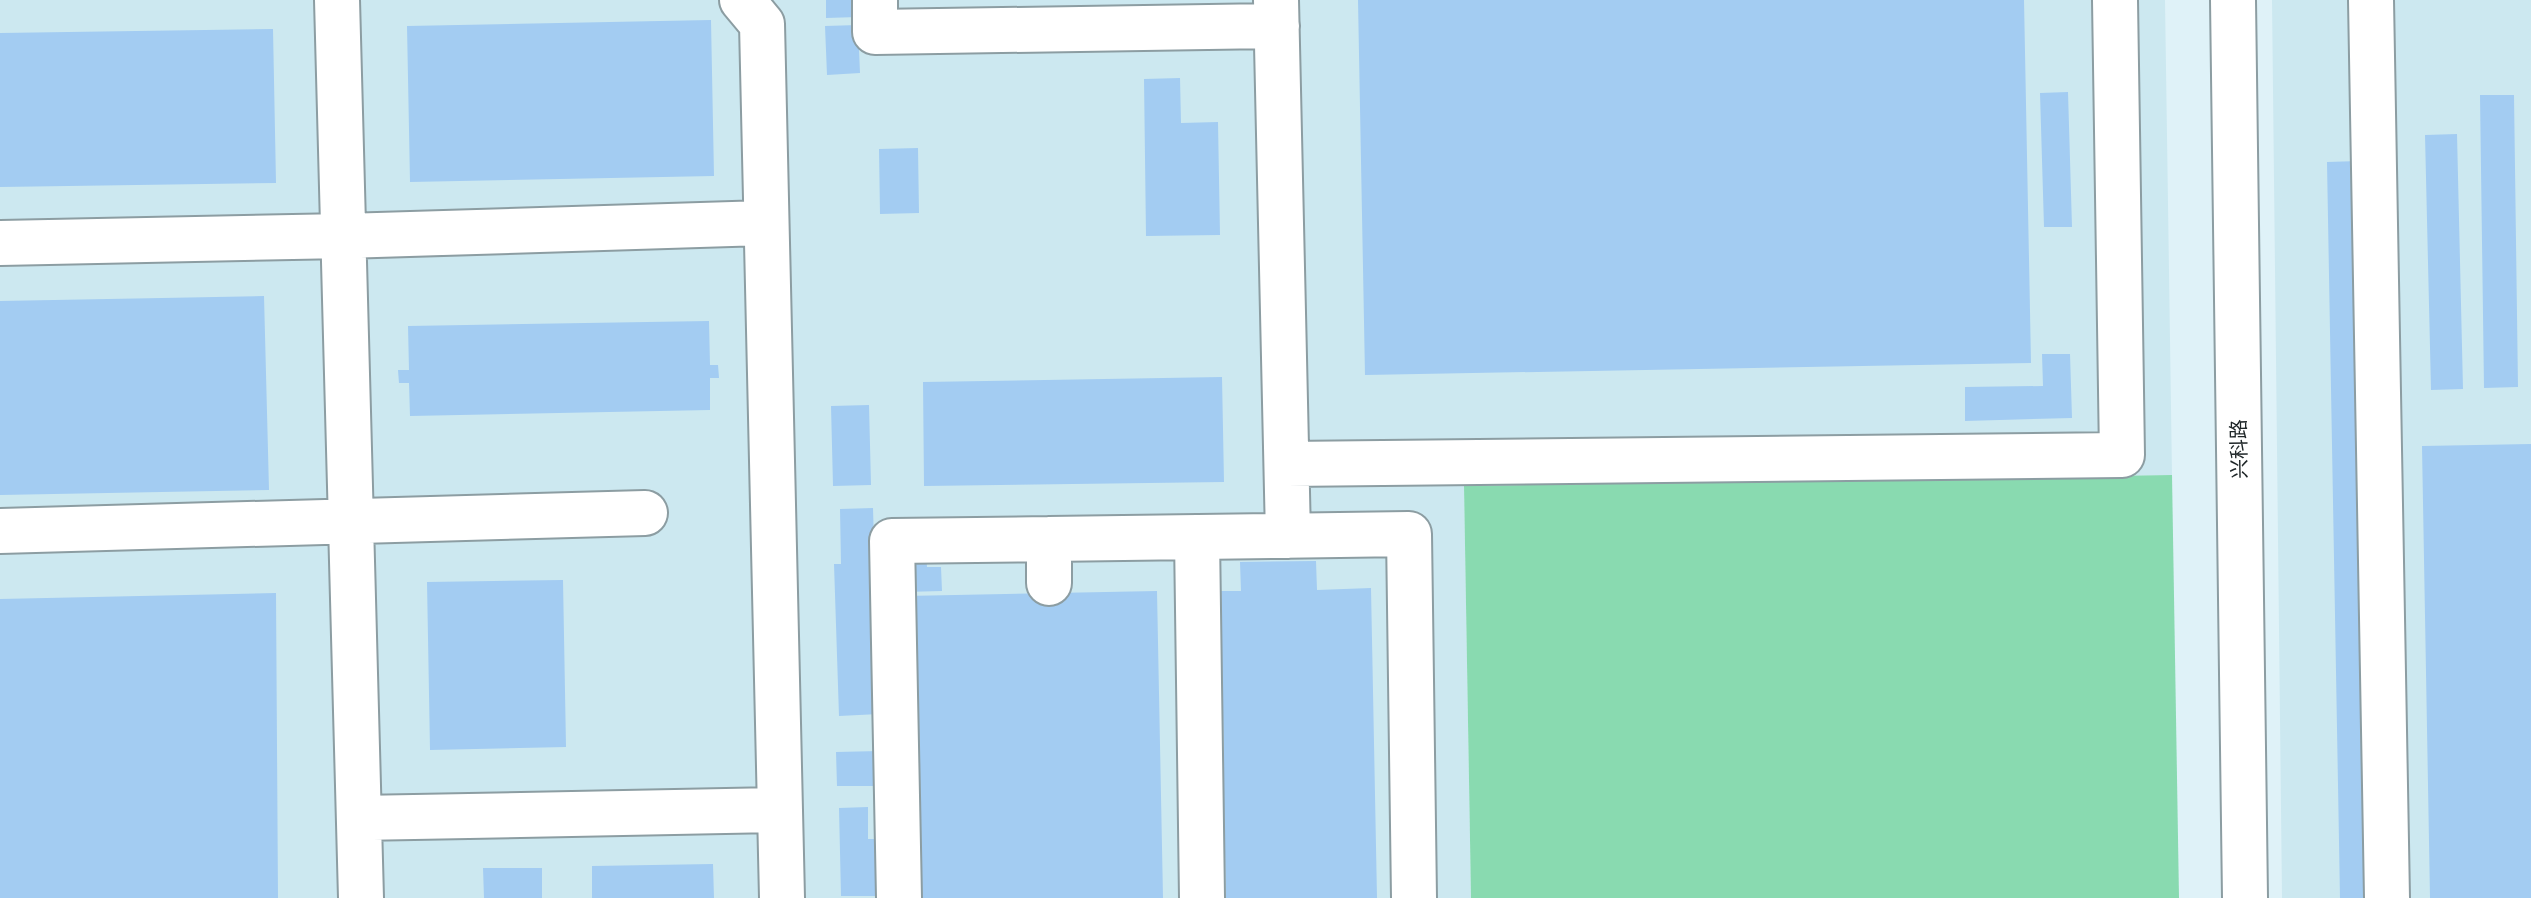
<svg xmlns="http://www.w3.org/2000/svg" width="2531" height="898" font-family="'IBM Plex Sans','Noto Sans SC',sans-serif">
  <rect width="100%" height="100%" fill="#dff2f8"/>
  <path fill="#cce8f0" d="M0 0H2165L2172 475 1464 486 1471 898H0Z
    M2272 0H2531V898H2282Z"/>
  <path fill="#89dab0" d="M2172 475 2179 898H1471L1464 486Z"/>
  <path fill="#a3ccf2" d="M826 0H858V17L826 18Z
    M1358 0H2024L2031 363 1365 375Z
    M711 20 714 176 410 182 407 26Z
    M858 25 860 73 827 75 825 26Z
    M273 29 276 183 0 187V33Z
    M1180 78 1181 123 1218 122 1220 235 1146 236 1144 79Z
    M2068 92 2072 227H2044L2040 93Z
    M2480 95H2514L2518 387 2484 388Z
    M2457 134 2463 389 2431 390 2425 135Z
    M918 148 919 213 880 214 879 149Z
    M2359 161 2372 898H2340L2327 162Z
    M264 296 269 490 0 495V301Z
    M709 321 710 365H718L719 378H710V410L410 416 409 383H399L398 370H409L408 326Z
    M2042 354H2070L2072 418 1965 421V387L2043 386Z
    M1222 377 1224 482 924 486 923 382Z
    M869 405 871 485 833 486 831 406Z
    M2531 444V898H2430L2422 446Z
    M873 508 879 714 839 716 834 564H841L840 509Z
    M926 554 927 567H941L942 591 904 592 903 568Z
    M1316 561 1317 590 1371 588 1377 898H1226L1224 809H1219L1218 759 1224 758 1220 591H1241L1240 562Z
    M563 580 566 747 430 750 427 582Z
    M1157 591 1163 898H911L905 596Z
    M276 593 278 898H0V599Z
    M880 751 881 786H837L836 752Z
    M868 807V839H882L883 896H841L839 808Z
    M713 864 714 898H592V866Z
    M483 868H542V898H484Z"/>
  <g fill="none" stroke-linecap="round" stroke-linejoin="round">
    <defs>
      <path id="minor" d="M337 0 361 898
        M742 0 762 24 782 898
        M875 0V32L1277 26
        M1276 0 1288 536
        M2233 0 2245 898
        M2371 0 2387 898
        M0 243 344 236 766 223
        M1287 464 2122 455 2115 0
        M0 531 645 513
        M1197 537 1202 898
        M1049 583V539L1409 534 1414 898
        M359 818 780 810
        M899 898 892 541 1049 539"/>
    </defs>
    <use href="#minor" stroke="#8c9da2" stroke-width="48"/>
    <use href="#minor" stroke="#fff" stroke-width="44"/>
  </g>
  <g text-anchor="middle" stroke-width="6" stroke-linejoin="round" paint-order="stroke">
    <g font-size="20" fill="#202729" stroke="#fff">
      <text transform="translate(2239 449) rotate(-91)" y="7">兴科路</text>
    </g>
  </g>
</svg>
